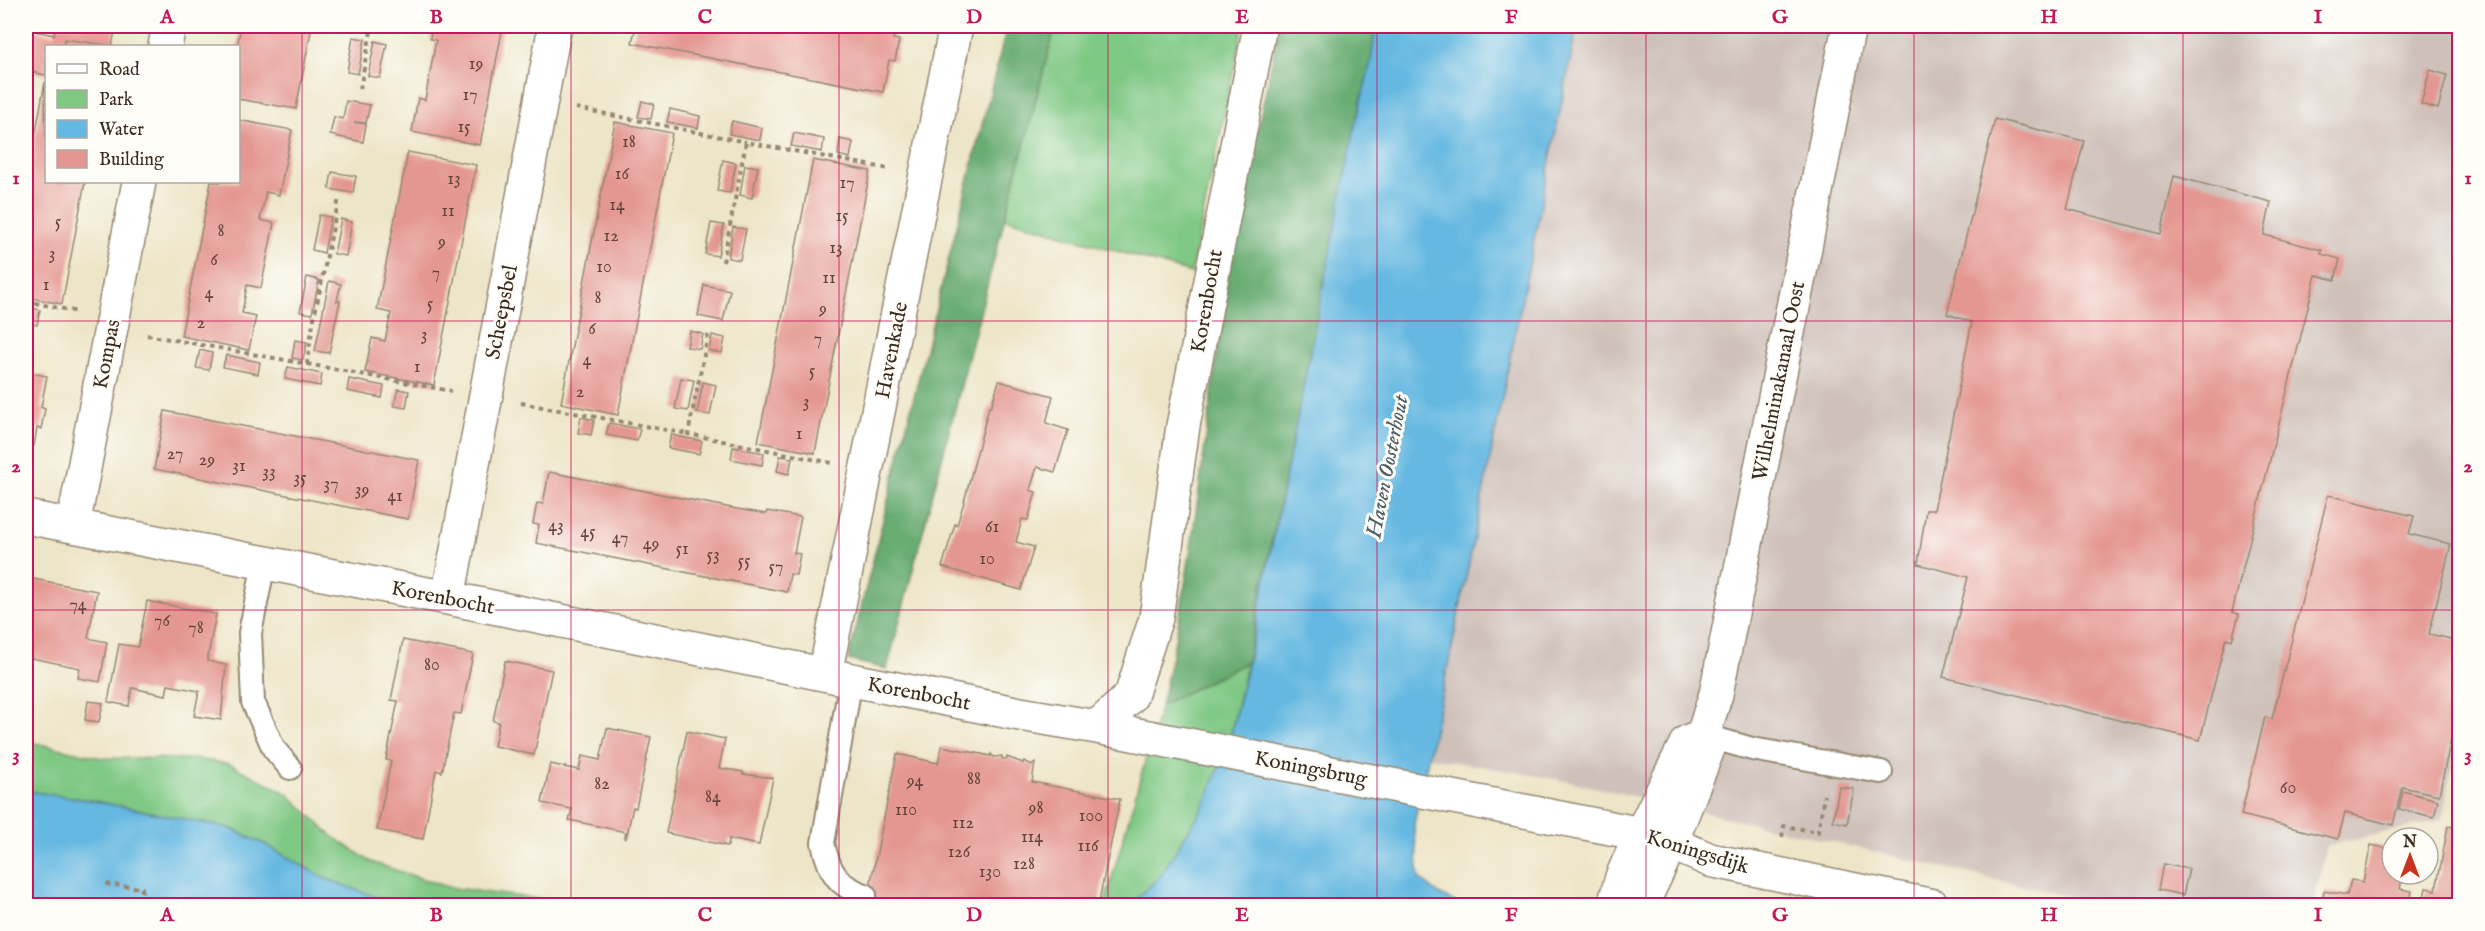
<svg xmlns="http://www.w3.org/2000/svg" width="2485" height="931" font-family="'IM FELL English',serif">
  <rect width="100%" height="100%" fill="#fdfcf7"/>
  <filter id="ink" filterUnits="userSpaceOnUse"><feTurbulence type="fractalNoise" baseFrequency=".0167" numOctaves="2"/><feDisplacementMap in="SourceGraphic" scale="12" xChannelSelector="R" yChannelSelector="G"/><feConvolveMatrix kernelMatrix="1 2 1 2 8 2 1 2 1" color-interpolation-filters="sRGB"/></filter>
  <filter id="wash" filterUnits="userSpaceOnUse"><feTurbulence type="fractalNoise" baseFrequency=".008" numOctaves="4" result="noise"/><feDisplacementMap in="SourceGraphic" scale="24" xChannelSelector="R" yChannelSelector="G"/><feGaussianBlur stdDeviation="1.35" result="paint"/><feColorMatrix in="noise" values="0 0 0 0 0 0 0 0 0 0 0 0 0 0 0 0 0 1.4 0 .05"/><feComposite in="paint" operator="in"/></filter>
  <g filter="url(#wash)">
    <rect width="100%" height="100%" fill="#ede5c7"/>
    <path fill="#cfc1ba" d="M1498 26H2459V730L2442 820 2327 846 2313 905H2105L1572 782 1364 746Z"/>
    <path fill="#7fc884" stroke="#5d7951" stroke-width="1.5" d="M1055 26H1243L1191 273 1005 218Z
      M1247 662 1230 739 1204 806 1160 877 1129 905 1104 906 1161 705Z
      M26 741 102 758 197 759 229 764 287 793 331 835 371 862 447 887 582 905H410L373 896 324 878 264 844 229 828 89 800 26 791Z"/>
    <path fill="#67ac72" stroke="#516b48" stroke-width="1.5" d="M1007 26H1055L887 669 848 660Z
      M1280 26H1376L1371 61 1355 126 1332 249 1247 662 1161 705C1192 576 1204 442 1223 311 1237 215 1260 120 1280 26Z"/>
    <path fill="#65b8e1" stroke="#507180" stroke-width="1.5" d="M1376 26H1577L1453 642 1414 824 1419 878 1439 894 1460 905 1129 906 1160 876 1204 806 1230 739 1255 631 1355 126 1371 61Z
      M26 791 89 800 229 828 264 844 324 878 373 896 410 905H26Z"/>
    <g id="blocks">
      <path fill="#e49791" d="M56 26H116L112 46 65 39 63 46H46V75L26 71V29L54 35Z
        M241 26H312L296 109 238 99V46H237Z
        M432 26H503L480 145 412 132 418 98 425 100 436 40 430 39Z
        M636 26H896L893 39 899 40 895 61 889 60 883 92 632 43Z
        M353 37 365 39 358 74 347 72Z
        M375 41 387 44 380 78 368 76Z
        M2430 70 2447 75 2438 109 2421 104Z
        M45 82 46 182H85L62 304 26 297V185Z
        M346 101 370 105 366 123 354 122 366 124 363 142 330 135 334 117 343 119Z
        M642 101 654 104 651 119 638 117Z
        M670 109 700 116 698 128 667 122Z
        M1995 119 2084 141 2067 209 2161 234 2174 176 2271 202 2264 235 2322 250 2321 254 2340 259 2335 280 2316 275 2232 612 2239 614 2232 640 2226 638 2200 740 1943 677 1968 577 1918 564 1926 510H1934L1972 322 1947 314Z
        M238 120 292 130 279 195 266 192 260 220 274 223 261 288 247 285 242 313 256 316 249 350 181 336 211 182H238Z
        M732 121 762 128 760 140 729 134Z
        M615 122 672 133 618 415 561 403Z
        M794 133 824 139 822 152 791 146Z
        M840 139 853 142 850 158 838 155Z
        M408 152 476 165 434 385 365 372 372 338 385 341 391 313 377 310Z
        M723 160 736 163 730 193 717 191Z
        M813 160 870 171 815 453 758 442Z
        M745 165 758 167 752 198 740 195Z
        M332 172 356 176 353 193 329 189Z
        M319 215 331 217 324 253 312 250Z
        M341 219 352 222 346 256 334 254Z
        M711 223 724 225 718 256 705 254Z
        M733 227 746 229 740 260 728 258Z
        M307 277 319 280 312 314 300 312Z
        M329 281 341 284 337 301H340L329 353 315 351Z
        M704 285 730 290 723 321 698 316Z
        M27 307 40 310 37 325 26 323Z
        M690 331 703 334 700 349 687 347Z
        M712 335 725 338 722 353 709 351Z
        M295 340 307 342 303 360 292 358Z
        M200 350 212 353 209 370 196 368Z
        M226 355 260 362 258 374 223 367Z
        M288 367 322 374 320 386 285 379Z
        M26 372 47 376 41 407 45 409 41 429 37 428 34 446 26 445Z
        M681 378 694 380 688 411 675 409Z
        M349 379 384 386 382 398 347 391Z
        M999 381 1053 396 1046 423 1068 430 1055 472 1037 467 1030 490 1036 492 1028 520 1022 519 1016 542 1034 547 1021 590 942 567 955 524 957 525 964 502 989 407H991Z
        M703 382 716 385 710 415 697 413Z
        M398 389 409 391 406 408 394 406Z
        M165 411 419 460 408 519 154 469Z
        M581 417 594 420 591 435 578 433Z
        M609 423 640 429 637 441 606 435Z
        M671 435 702 441 699 454 668 448Z
        M733 447 764 453 762 465 731 459Z
        M780 456 792 458 789 474 777 471Z
        M549 472 737 509 766 514 767 511 801 517 794 553 800 554 796 575 790 574 787 592 536 543 539 525 533 524 537 503 543 504Z
        M2328 495 2414 516 2409 534 2451 544 2429 634 2460 641V697L2439 795 2402 787 2393 825 2345 813 2338 839 2241 815 2265 717 2272 719Z
        M28 578 97 591 88 638 107 642 100 682 78 678 80 668 26 657V593Z
        M147 601 216 614 207 661 226 665 221 720 194 716 199 691 168 685 166 695 132 688 129 706 108 702 119 644 138 647Z
        M403 640 473 654 461 714 454 713 442 772 436 770 423 839 377 830 391 761 386 760 398 701 391 700Z
        M505 661 552 670 534 755 494 746 499 722 493 721Z
        M88 701 103 703 99 722 85 720Z
        M607 728 651 737 636 808 633 807 626 839 624 838 626 832 569 820 572 809 542 803 550 764 579 770 582 756 600 760Z
        M687 731 725 739 719 768 743 772V774L773 778 759 845 729 839 728 846 666 833Z
        M942 746 991 756V754L994 757 1002 756V759H1007V757L1023 763 1024 761 1032 765 1035 763 1032 782 1120 799 1098 906H866L897 754 938 763Z
        M1839 787 1854 789 1847 824 1833 821Z
        M2403 791 2438 800 2434 817 2399 809Z
        M2448 826 2460 828V906H2422L2426 888 2436 890Z
        M2371 845 2392 849V874H2403L2400 889 2412 891 2409 906H2321L2324 891 2347 895 2351 880 2363 882Z
        M2163 864 2189 869 2183 895 2158 890Z"/>
    </g>
  </g>
  <g filter="url(#ink)">
    <use href="#blocks" fill-opacity="0" stroke="#948872" stroke-width="1.5"/>
    <g fill="none" stroke-linecap="round" stroke-linejoin="round">
      <defs>
        <path id="service" d="M264 563 250 633 253 702 274 749 290 768
          M851 679 823 843C829 871 837 886 865 895
          M1703 735 1752 749 1881 772"/>
        <path id="minor" d="M165 46 169 26
          M26 517 448 598 1020 714 1097 727 1131 696 1156 618 1183 426 1260 26
          M73 526 139 182
          M448 598 555 26
          M825 674 956 26
          M1097 727 1641 834 1671 843 1710 860 1933 906
          M1614 906 1622 877 1641 834 1687 742 1703 735
          M1641 906 1671 843 1708 749 1703 735 1716 694 1849 26"/>
      </defs>
      <use href="#service" stroke="#948872" stroke-width="26"/>
      <use href="#minor" stroke="#948872" stroke-width="36"/>
      <path stroke="#948872" stroke-width="4" stroke-dasharray="4.5 4.5" stroke-linecap="butt" d="M360 89 372 26
        M576 108 746 142
        M723 262 746 142 890 169
        M26 301 78 312
        M147 335 307 364 313 323 339 198
        M708 335 688 434 832 463
        M307 364 451 391
        M521 403 688 434
        M1782 837 1784 826 1818 832 1824 795
        M106 884 142 888 140 906"/>
      <use href="#service" stroke="#fff" stroke-width="22"/>
      <use href="#minor" stroke="#fff" stroke-width="33"/>
    </g>
  </g>
  <path fill="none" stroke="#c2185b" stroke-width="1.5" stroke-opacity="0.55" d="M302 26V906M571 26V906M839 26V906M1108 26V906M1377 26V906M1646 26V906M1914 26V906M2183 26V906M26 321H2460M26 610H2460"/>
  <g text-anchor="middle" stroke-width="6" stroke-linejoin="round" paint-order="stroke">
    <g font-size="18" fill="#65453b">
      <text x="476" y="69">19</text>
      <text x="470" y="100">17</text>
      <text x="464" y="132">15</text>
      <text x="629" y="147">18</text>
      <text x="622" y="179">16</text>
      <text x="454" y="184">13</text>
      <text x="847" y="188">17</text>
      <text x="617" y="210">14</text>
      <text x="448" y="216">11</text>
      <text x="842" y="221">15</text>
      <text x="58" y="227">5</text>
      <text x="221" y="236">8</text>
      <text x="611" y="241">12</text>
      <text x="442" y="247">9</text>
      <text x="836" y="253">13</text>
      <text x="52" y="259">3</text>
      <text x="214" y="265">6</text>
      <text x="604" y="272">10</text>
      <text x="436" y="278">7</text>
      <text x="829" y="283">11</text>
      <text x="46" y="290">1</text>
      <text x="209" y="298">4</text>
      <text x="598" y="303">8</text>
      <text x="430" y="309">5</text>
      <text x="823" y="314">9</text>
      <text x="201" y="328">2</text>
      <text x="592" y="334">6</text>
      <text x="424" y="340">3</text>
      <text x="818" y="344">7</text>
      <text x="587" y="365">4</text>
      <text x="417" y="372">1</text>
      <text x="812" y="376">5</text>
      <text x="580" y="397">2</text>
      <text x="806" y="407">3</text>
      <text x="799" y="439">1</text>
      <text x="175" y="459">27</text>
      <text x="207" y="465">29</text>
      <text x="239" y="471">31</text>
      <text x="269" y="477">33</text>
      <text x="300" y="483">35</text>
      <text x="331" y="489">37</text>
      <text x="362" y="495">39</text>
      <text x="395" y="501">41</text>
      <text x="556" y="531">43</text>
      <text x="992" y="532">61</text>
      <text x="588" y="537">45</text>
      <text x="620" y="543">47</text>
      <text x="651" y="549">49</text>
      <text x="682" y="554">51</text>
      <text x="713" y="560">53</text>
      <text x="987" y="564">10</text>
      <text x="744" y="566">55</text>
      <text x="776" y="572">57</text>
      <text x="78" y="610">74</text>
      <text x="162" y="626">76</text>
      <text x="196" y="633">78</text>
      <text x="432" y="670">80</text>
      <text x="974" y="784">88</text>
      <text x="915" y="786">94</text>
      <text x="602" y="789">82</text>
      <text x="2288" y="793">60</text>
      <text x="713" y="802">84</text>
      <text x="1036" y="813">98</text>
      <text x="906" y="815">110</text>
      <text x="1091" y="821">100</text>
      <text x="963" y="828">112</text>
      <text x="1032" y="842">114</text>
      <text x="1088" y="851">116</text>
      <text x="959" y="857">126</text>
      <text x="1024" y="869">128</text>
      <text x="990" y="877">130</text>
    </g>
    <g font-size="21" fill="#3b2a1e" stroke="#fdfcf7">
      <text transform="translate(1206 301) rotate(-80)" y="7">Korenbocht</text>
      <text transform="translate(501 312) rotate(-79)" y="7">Scheepsbel</text>
      <text transform="translate(891 350) rotate(-79)" y="7">Havenkade</text>
      <text transform="translate(106 354) rotate(-79)" y="7">Kompas</text>
      <text transform="translate(1778 381) rotate(-79)" y="7">Wilhelminakanaal Oost</text>
      <text transform="translate(443 597) rotate(11)" y="7">Korenbocht</text>
      <text transform="translate(919 693) rotate(11)" y="7">Korenbocht</text>
      <text transform="translate(1311 768) rotate(11)" y="7">Koningsbrug</text>
      <text transform="translate(1698 851) rotate(17)" y="7">Koningsdijk</text>
    </g>
    <g font-size="22" font-style="italic" fill="#4a5c62" stroke="#fdfcf7">
      <text transform="translate(1386 466) rotate(-79)" y="8">Haven Oosterhout</text>
    </g>
  </g>
  <rect width="2485" height="931" fill="none" stroke="#fdfcf7" stroke-width="66"/>
  <rect x="45" y="45" width="195" height="138" fill="#fdfcf7" stroke="#afa8a0" stroke-width="1.5"/>
  <rect x="57" y="64" width="30" height="9" fill="#ffffff" stroke="#afa8a0" stroke-width="1.5"/>
  <text x="99" y="75" font-size="18" fill="#3b2a1e">Road</text>
  <rect x="57" y="90" width="30" height="18" fill="#7fc884" stroke="#afa8a0" stroke-width="1.5"/>
  <text x="99" y="105" font-size="18" fill="#3b2a1e">Park</text>
  <rect x="57" y="120" width="30" height="18" fill="#65b8e1" stroke="#afa8a0" stroke-width="1.5"/>
  <text x="99" y="135" font-size="18" fill="#3b2a1e">Water</text>
  <rect x="57" y="150" width="30" height="18" fill="#e49791" stroke="#afa8a0" stroke-width="1.5"/>
  <text x="99" y="165" font-size="18" fill="#3b2a1e">Building</text>
  <g transform="translate(2410 856)"><circle r="28" fill="#fdfcf7" stroke="#afa8a0" stroke-width="1.5"/>
  <path d="M0-4.5L10 22L0 15L-10 22Z" fill="#c8321e"/>
  <text y="-9" font-size="16" font-weight="bold" text-anchor="middle" fill="#3b2a1e">N</text>
  </g>
  <rect x="33" y="33" width="2419" height="865" fill="none" stroke="#c2185b" stroke-width="2"/>
  <g font-size="20" text-anchor="middle" font-weight="bold" fill="#c2185b">
    <text x="167" y="23">A</text>
    <text x="436" y="23">B</text>
    <text x="705" y="23">C</text>
    <text x="974" y="23">D</text>
    <text x="1242" y="23">E</text>
    <text x="1511" y="23">F</text>
    <text x="1780" y="23">G</text>
    <text x="2049" y="23">H</text>
    <text x="2318" y="23">I</text>
    <text x="16" y="184">1</text>
    <text x="2468" y="184">1</text>
    <text x="16" y="472">2</text>
    <text x="2468" y="472">2</text>
    <text x="16" y="761">3</text>
    <text x="2468" y="761">3</text>
    <text x="167" y="921">A</text>
    <text x="436" y="921">B</text>
    <text x="705" y="921">C</text>
    <text x="974" y="921">D</text>
    <text x="1242" y="921">E</text>
    <text x="1511" y="921">F</text>
    <text x="1780" y="921">G</text>
    <text x="2049" y="921">H</text>
    <text x="2318" y="921">I</text>
  </g>
</svg>
